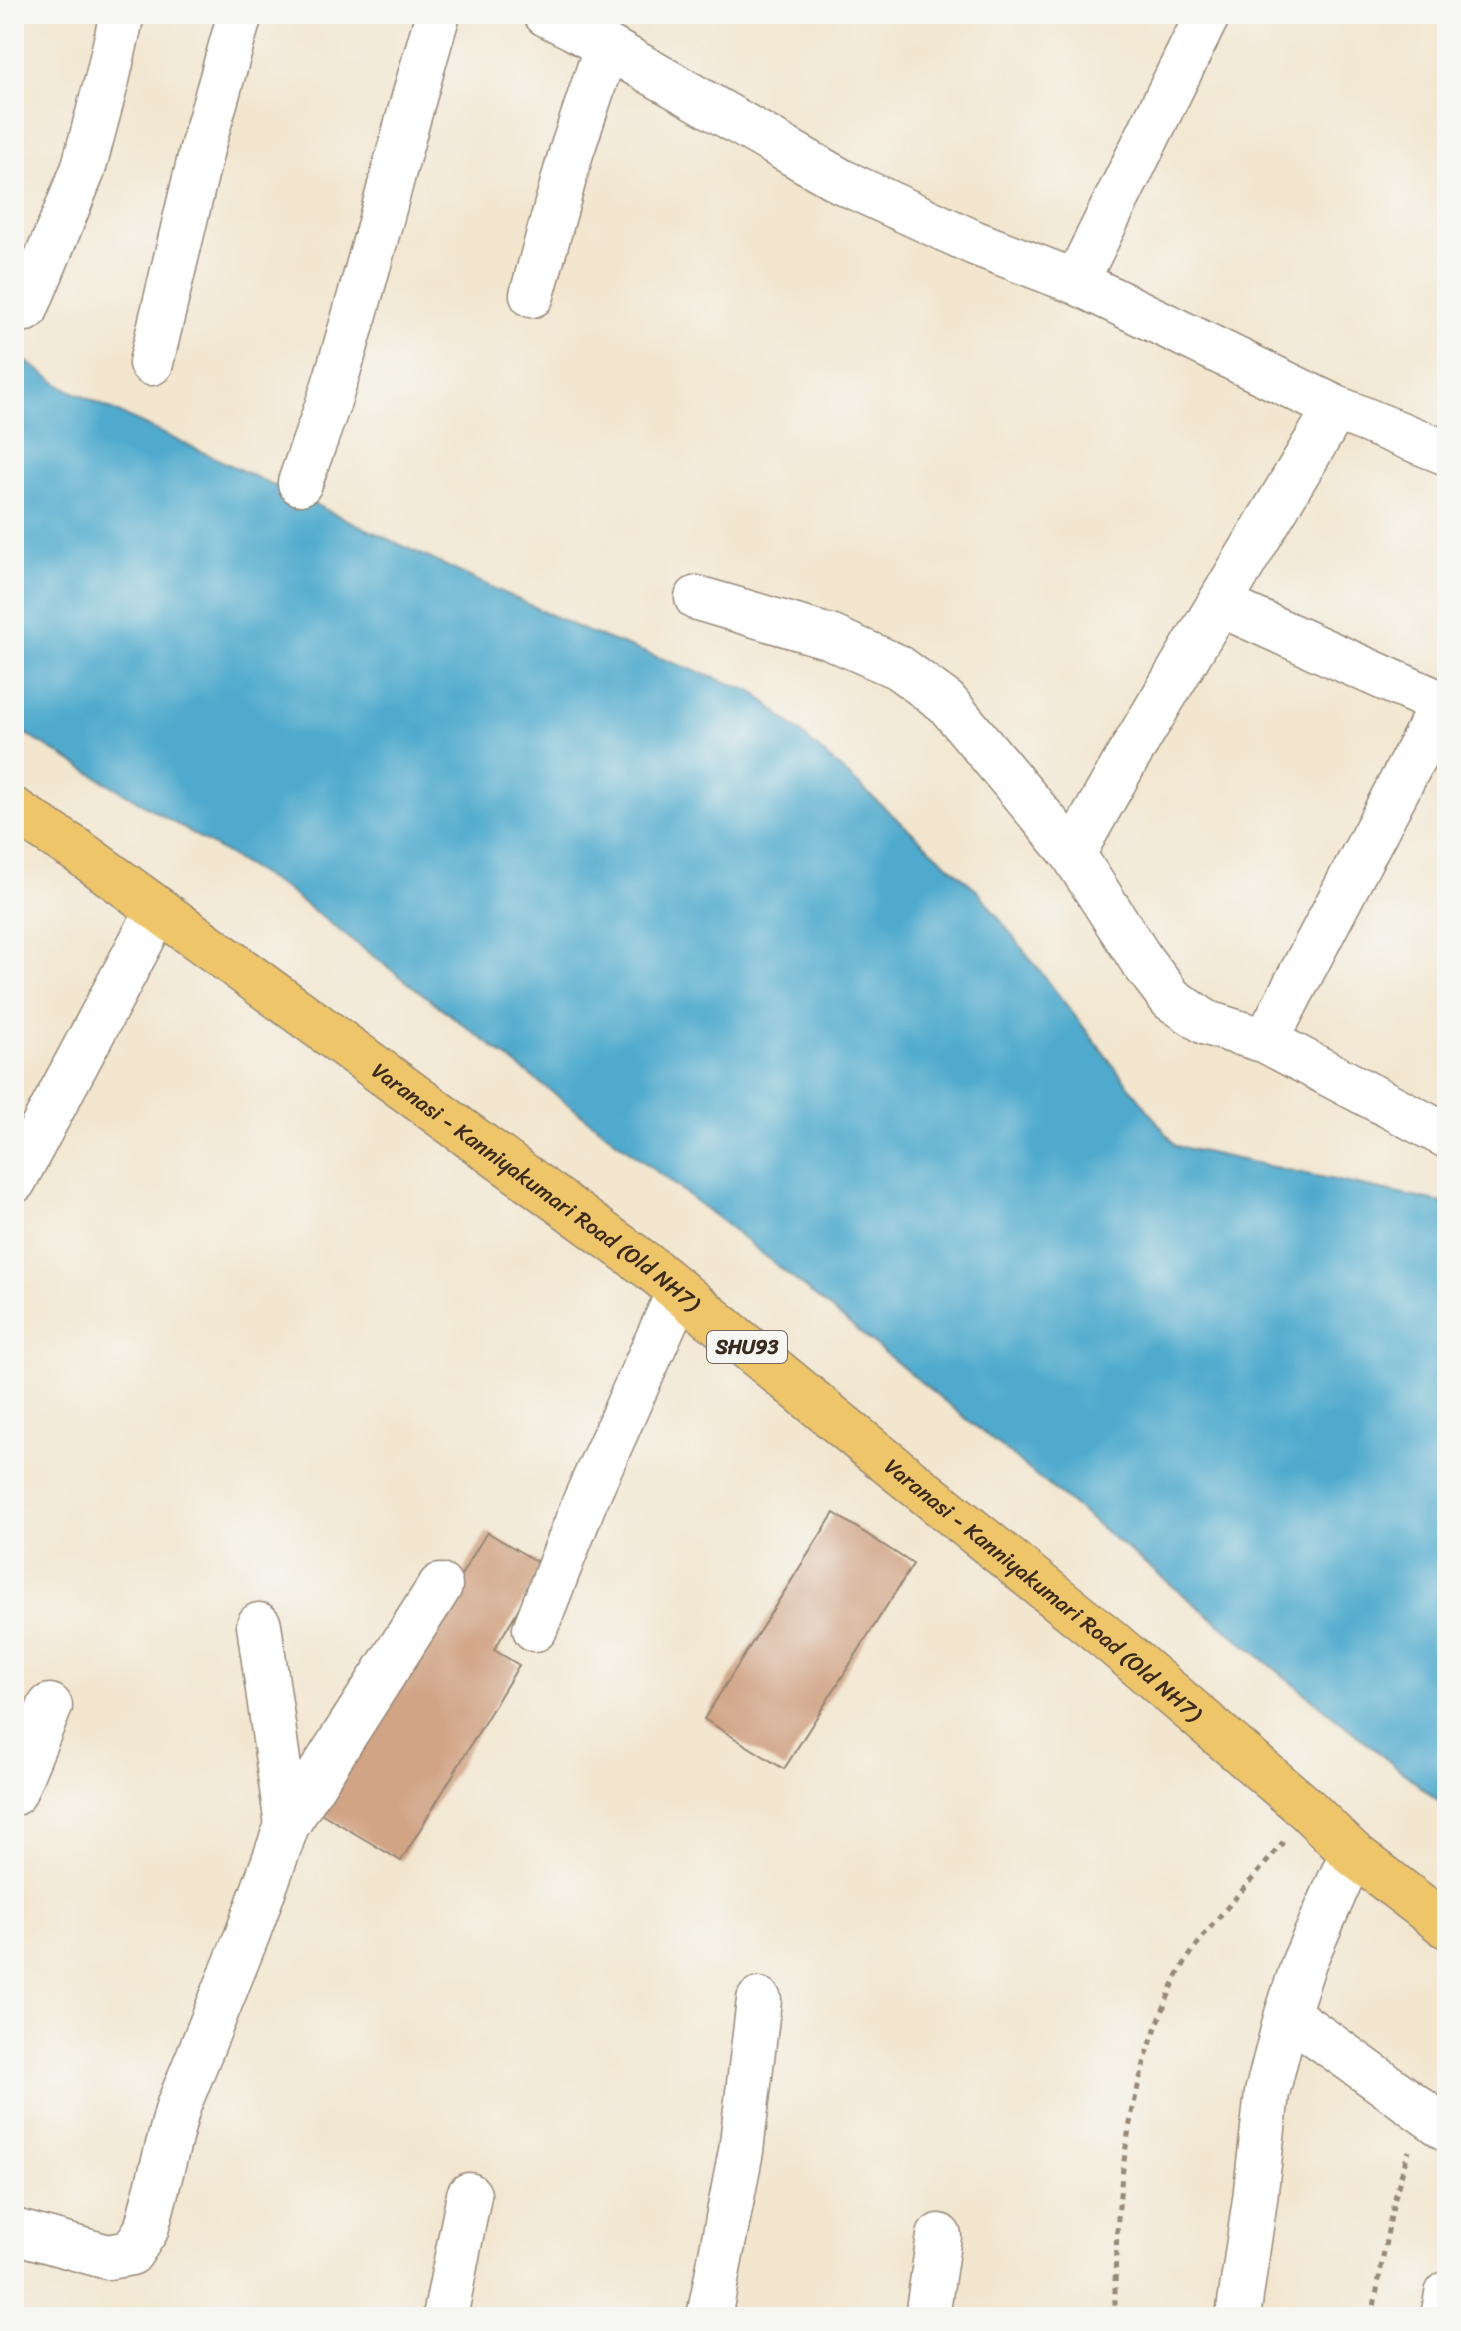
<svg xmlns="http://www.w3.org/2000/svg" width="1461" height="2331" font-family="Sriracha,sans-serif">
  <rect width="100%" height="100%" fill="#f6f6f2"/>
  <filter id="ink" filterUnits="userSpaceOnUse"><feTurbulence type="fractalNoise" baseFrequency=".0125" numOctaves="2"/><feDisplacementMap in="SourceGraphic" scale="16" xChannelSelector="R" yChannelSelector="G"/><feConvolveMatrix kernelMatrix="1 2 1 2 8 2 1 2 1" color-interpolation-filters="sRGB"/></filter>
  <filter id="wash" filterUnits="userSpaceOnUse"><feTurbulence type="fractalNoise" baseFrequency=".006" numOctaves="4" result="noise"/><feDisplacementMap in="SourceGraphic" scale="32" xChannelSelector="R" yChannelSelector="G"/><feGaussianBlur stdDeviation="1.8" result="paint"/><feColorMatrix in="noise" values="0 0 0 0 0 0 0 0 0 0 0 0 0 0 0 0 0 1.4 0 .05"/><feComposite in="paint" operator="in"/></filter>
  <g filter="url(#wash)">
    <rect width="100%" height="100%" fill="#f2e6cf"/>
    <path fill="#4faacd" stroke="#456a76" stroke-width="2" d="M14 353 63 387 583 630 754 692 977 890 1176 1146 1442 1203 1447 1207V1808L727 1225 285 889 14 727Z"/>
    <g id="blocks">
      <path fill="#d1a486" d="M834 1513 913 1564 784 1769 704 1719Z
        M487 1532 544 1566 494 1650 519 1665 401 1861 319 1812Z"/>
    </g>
  </g>
  <g filter="url(#ink)">
    <use href="#blocks" fill-opacity="0" stroke="#968876" stroke-width="2"/>
    <g fill="none" stroke-linecap="round" stroke-linejoin="round">
      <defs>
        <path id="minor" d="M546 14 574 28 841 181 975 243 1076 282 1336 408 1447 453
          M1076 282 1208 14
          M532 295 571 153 606 48
          M26 309 83 170 107 80 122 14
          M151 363 203 145 240 14
          M300 483C311 450 324 418 334 385 372 262 401 137 438 14
          M697 598 830 637 898 667 946 702 1073 854 1142 961 1171 999 1207 1023 1266 1041 1447 1136
          M1219 604 1447 706
          M1073 854 1126 760 1336 408
          M1266 1041 1442 704
          M14 1181 158 910
          M259 1625 287 1825
          M535 1629 585 1501 679 1291
          M14 1793 50 1706
          M1287 2014 1447 2129
          M14 2231 108 2257 131 2253 146 2230 178 2107 248 1933 287 1825 440 1586
          M445 2317 469 2195
          M709 2317 741 2151 759 2000
          M927 2317 939 2236
          M1238 2317 1255 2199 1267 2093 1287 2014 1304 1962 1352 1853
          M1443 2317 1447 2294"/>
        <g id="major">
          <path id="s1" d="M14 810 78 851 652 1269 871 1449 1108 1639 1308 1810 1352 1853 1447 1926"/>
        </g>
      </defs>
      <use href="#minor" stroke="#968876" stroke-width="47"/>
      <use href="#major" stroke="#968876" stroke-width="47"/>
      <path stroke="#968876" stroke-width="5" stroke-dasharray="6 6" stroke-linecap="butt" d="M1115 2317C1114 2218 1124 2102 1163 2010 1168 1997 1173 1983 1180 1971 1208 1923 1249 1886 1283 1842
        M1372 2317C1383 2261 1390 2204 1409 2151"/>
      <use href="#minor" stroke="#fff" stroke-width="44"/>
      <use href="#major" stroke="#eec569" stroke-width="44"/>
    </g>
  </g>
  <g text-anchor="middle" stroke-width="6" stroke-linejoin="round" paint-order="stroke">
    <rect fill="#f6f6f2" stroke="#73675e" stroke-width="2" x="707" y="1331" width="80" height="32" rx="6"/>
    <g font-size="20" font-weight="bold" fill="#3b2a1e">
      <text x="747" y="1354">SHU93</text>
    </g>
    <g font-size="22" fill="#3b2a1e" stroke="#f6f6f2">
      <text dy="8" stroke="none"><textPath href="#s1" startOffset="644">Varanasi - Kanniyakumari Road (Old NH7)</textPath></text>
      <text dy="8" stroke="none"><textPath href="#s1" startOffset="1292">Varanasi - Kanniyakumari Road (Old NH7)</textPath></text>
    </g>
  </g>
  <rect width="1461" height="2331" fill="none" stroke="#f6f6f2" stroke-width="48"/>
</svg>
